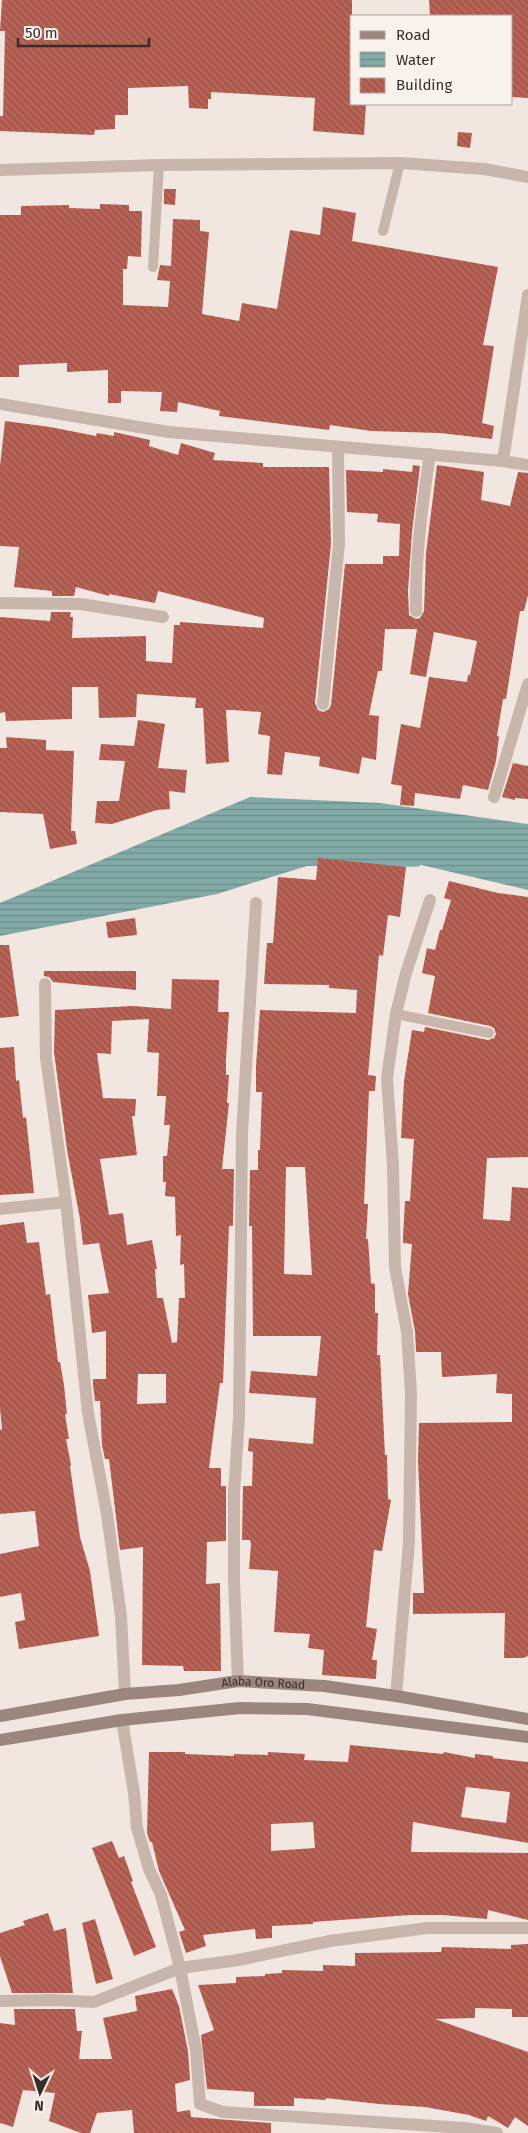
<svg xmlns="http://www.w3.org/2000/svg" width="528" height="2133" font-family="'Fira Sans',sans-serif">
  <defs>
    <pattern id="water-rules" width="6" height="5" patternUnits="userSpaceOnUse" patternTransform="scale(1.25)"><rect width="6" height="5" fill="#82aba8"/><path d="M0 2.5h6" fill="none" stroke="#6b8c89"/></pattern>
    <pattern id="building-back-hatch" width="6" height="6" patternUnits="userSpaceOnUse" patternTransform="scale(1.25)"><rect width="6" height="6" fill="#b96256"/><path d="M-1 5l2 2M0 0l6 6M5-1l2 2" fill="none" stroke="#975147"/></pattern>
  </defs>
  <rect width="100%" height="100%" fill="#f1e7e0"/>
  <path fill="url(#water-rules)" d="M250 797 380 803 528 824V890L417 864 307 866 217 894 0 936V903Z"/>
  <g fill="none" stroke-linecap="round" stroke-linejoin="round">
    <path stroke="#82aba8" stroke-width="5" d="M376 865 418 864"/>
  </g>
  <path fill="url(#building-back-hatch)" fill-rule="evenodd" d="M2 0H352V104H366L364 135 313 131 315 98 211 92V99H208V109L189 108 188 86 128 88V115H115V129L95 130 94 135 0 131V116H3L5 31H0Z
    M429 0H528V98L512 97V16H430Z
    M458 132 472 133 470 148 457 146Z
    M164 189H176L175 205 164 204Z
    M100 204 129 205V211H142L141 257 128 256 127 269H123V305L168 307 170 281 157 280 160 265 171 266 173 219 200 220V231L209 232 202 314 239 321 242 303 277 309 290 230 320 235 323 207 356 213 352 241 498 267 483 345 494 346 482 423 494 426 492 439 440 433 371 431 330 425 329 430 219 416 220 411 178 402 177 412 160 411 162 392 121 391V403H108V370L67 372V363L19 365V377H0V215H21V206L69 205V208L100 209Z
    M5 421 50 427 96 436 97 433 114 436V432L150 440 149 446 178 455 181 443 215 453 213 460 263 463V467H329L331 544 315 703 318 710 323 712 329 709 331 705 345 564H383V556H399L400 524 377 522 378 514 347 512 346 470 383 472V469L412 472 413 465 420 466 412 532 408 591 409 615 416 619 420 618 424 611 426 553 437 465 484 472 481 500 510 506 518 472 528 473V595L524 611H520L506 699H503L497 736 499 737 496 761 488 790 463 785 460 799 415 793 414 806 400 805 402 786 391 784 401 724 420 728 429 677 467 682 468 675H470L477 641 434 632 426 677 410 674 417 629H385L382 671H378L369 715 379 716 376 760 362 757 359 774 319 766 320 757 285 752 282 775 267 774 270 736 258 734 261 712 233 710H226L229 762 206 764 203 708H195L196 698 137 694 136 717 99 718 98 687H72V719L6 721 5 712 0 713V617L50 621 51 612H71L70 617H73L72 638 146 636V661L172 663 174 625H180V622L263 628 264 618 158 591 155 603 109 594V596L76 587 74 596H52V591L14 587 19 547 0 546V466Z
    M138 720 165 724 158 768 187 770 185 793 169 791 170 809 157 810 112 824 95 823 97 801H119L125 761 99 760 101 744 134 746Z
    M6 737 46 740V750L74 751 71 831H75L77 844 50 849 43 814 0 812V748H7Z
    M513 763 528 766V799L515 798V800L502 797Z
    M318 858 406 867 400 917 388 915 383 956 379 955 368 1075 376 1076 375 1091H369L364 1204H368L366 1239H368L371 1283 375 1284V1313H378L377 1355H380L385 1455H387L388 1499 391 1500 382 1551 374 1550 366 1627 377 1629 372 1660H377L376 1679 322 1675 324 1650 308 1648 310 1634 274 1632 278 1571 249 1569 251 1544 250 1540H242L243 1486H252L253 1452 248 1451 249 1438 313 1444 316 1398 249 1393 251 1371 317 1376 321 1336H253L252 1226H249L250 1170H258V1150H260L262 1092H256V1066L260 1010 356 1013 357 990 329 988V985L264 984 267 943H273L278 877 316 880ZM286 1167H305L312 1275 284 1274Z
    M449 881 498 893 528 897V1157L487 1158 483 1219 510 1221 512 1187 528 1188V1656L523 1658H504L505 1613 413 1614V1593H424L418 1461 419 1423 512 1422V1394L496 1393 497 1374 442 1377 441 1352H416L415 1331 408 1294 412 1244 403 1243V1237L405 1201H410L414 1139 401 1138 404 1081 412 1030 424 1032 425 1027 488 1040 494 1038 496 1034 494 1028 490 1026 428 1013 435 976 422 973 427 948 435 950 440 930H442L451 900 444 898Z
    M135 918 137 935 108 938 106 922Z
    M0 945H9L19 1016 0 1018Z
    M44 971H136V990L53 982 49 977 44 976Z
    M172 979 219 980 218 1012H229L226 1059V1075H229L227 1103H229L222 1169H234L233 1226H229L223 1383H220L209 1468H221V1486H226V1541L207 1542 206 1584 220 1583 221 1671H184L183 1666 142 1665 143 1547 120 1550 109 1459H105L102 1445 100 1401H95L93 1385V1379H106V1331L92 1333 88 1295 109 1293 99 1243 83 1245 80 1219 67 1150 54 1052 55 1010 133 1006 171 1009ZM149 1019 147 1052 159 1053 157 1096H166L164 1125H170L167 1156H163V1182H166L165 1196 175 1197 176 1236 181 1235 180 1265 184 1264 185 1298H179L177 1342 172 1343 163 1298H157L155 1269H157L152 1240 127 1245 123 1213 109 1215 100 1159 137 1155 132 1116H135L136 1099 103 1098 97 1053 111 1054 112 1021ZM138 1374H166V1403L137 1404Z
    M14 1047 16 1081 19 1080 23 1118 26 1117 34 1193 0 1195V1048Z
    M24 1222 27 1243 39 1242 46 1295 50 1294 58 1362H60L64 1385 67 1414H65L69 1439H66L71 1465 70 1466 80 1537 90 1571 99 1636 19 1649 15 1622 25 1620 21 1593 0 1597V1554L39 1546 35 1511 0 1514V1430L2 1429 0 1408V1225Z
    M350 1745 443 1754 444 1752 475 1758V1754L493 1756V1758L528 1762V1843L413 1822 411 1852 528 1853V1920L488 1910 487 1919 443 1915H410L313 1922V1924L272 1926V1938L256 1939 255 1929 203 1935 206 1946 186 1953 179 1932 185 1930 159 1871 152 1842H150L147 1833 149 1752H185V1754L234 1756V1754L268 1755V1752L305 1754 304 1760 348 1762ZM466 1787 510 1792 506 1823 461 1817ZM313 1822 315 1848 271 1851V1824Z
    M112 1841 119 1858 124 1856 133 1881 131 1882 156 1947 134 1956 92 1848Z
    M48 1913 54 1931 66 1928 73 1993H12L0 1956V1933L25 1925 23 1921Z
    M95 1919 113 1979 96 1984 82 1923Z
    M528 1944V2017H512V2009L475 2008V2018L435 2019 528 2052V2126L515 2117 508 2128 488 2116 486 2121 469 2115 425 2107 379 2104 326 2098V2100L294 2098V2106H254V2092L207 2089 201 2035 214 2030 198 1985 236 1983V1977L265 1976V1974L282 1973V1970L323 1971V1965L355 1966V1953L441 1952 442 1947 511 1949V1945Z
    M172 1989 179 2006 188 2051 190 2080 175 2084 177 2112 190 2110 191 2117 271 2123V2133H134L132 2110 97 2113 90 2133H81L49 2121 55 2093 23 2090 13 2127 0 2123V2023L15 2025 14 2009H75L77 2031H82L79 2059H112L103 2018 137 2011 135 1996Z"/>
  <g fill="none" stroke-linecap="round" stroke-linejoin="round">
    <path stroke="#c8b6ad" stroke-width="10" d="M383 231 400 163
      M153 267 159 165
      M396 1014 489 1033"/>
    <path stroke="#c8b6ad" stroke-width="12" d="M0 404 169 432 503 461 528 465
      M503 461 528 295
      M0 603 80 604 163 617
      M416 611C415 558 422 507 430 454
      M323 704 339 544 338 448
      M494 797 528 684
      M45 984 46 1058 66 1202 88 1413 107 1514 121 1616 125 1694
      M0 1209 66 1202
      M238 1681 234 1580V1493L239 1418 242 1133 256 903
      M396 1696 409 1542 411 1393 407 1332 395 1267 393 1166 387 1078 396 1014 406 973 430 900
      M122 1720 134 1793 137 1828 149 1869 161 1895 180 1968 196 2050 200 2104 223 2112 465 2128 497 2133
      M0 2001 53 2000 94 2002 180 1968 238 1960 330 1941 427 1928H528"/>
    <path stroke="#c8b6ad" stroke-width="12" d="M0 170 159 165 400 163 484 169 528 177"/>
    <g stroke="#9b867f" stroke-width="12">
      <path id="s1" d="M0 1716 125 1694 179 1690 238 1681 324 1686 396 1696 528 1719"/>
      <path d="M0 1740 122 1720 240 1708 307 1709 528 1737"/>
    </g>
  </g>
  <g text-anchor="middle" stroke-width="4" stroke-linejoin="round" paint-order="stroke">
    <g font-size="12" fill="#372d2b" stroke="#f9f2ec">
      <text dy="4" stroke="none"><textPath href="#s1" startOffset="266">Alaba Oro Road</textPath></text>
    </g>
  </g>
  <rect x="350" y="15" width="162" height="90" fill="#f9f2ec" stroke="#aba39f"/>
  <rect x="360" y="31" width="25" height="8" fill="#9b867f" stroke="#aba39f"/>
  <text x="396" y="40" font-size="15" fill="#372d2b">Road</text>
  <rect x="360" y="52" width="25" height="15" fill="url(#water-rules)" stroke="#aba39f"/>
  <text x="396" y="65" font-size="15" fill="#372d2b">Water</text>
  <rect x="360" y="78" width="25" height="15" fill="url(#building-back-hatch)" stroke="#aba39f"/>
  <text x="396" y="90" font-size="15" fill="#372d2b">Building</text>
  <g transform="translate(40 2093) rotate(184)" stroke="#f9f2ec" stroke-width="4" paint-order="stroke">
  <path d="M0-4L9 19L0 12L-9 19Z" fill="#372d2b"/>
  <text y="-8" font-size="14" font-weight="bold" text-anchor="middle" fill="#372d2b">N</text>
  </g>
  <path d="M18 38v8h131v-8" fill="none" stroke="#372d2b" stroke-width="2.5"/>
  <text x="25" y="38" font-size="15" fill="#372d2b" stroke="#f9f2ec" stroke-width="4" paint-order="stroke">50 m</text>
</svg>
